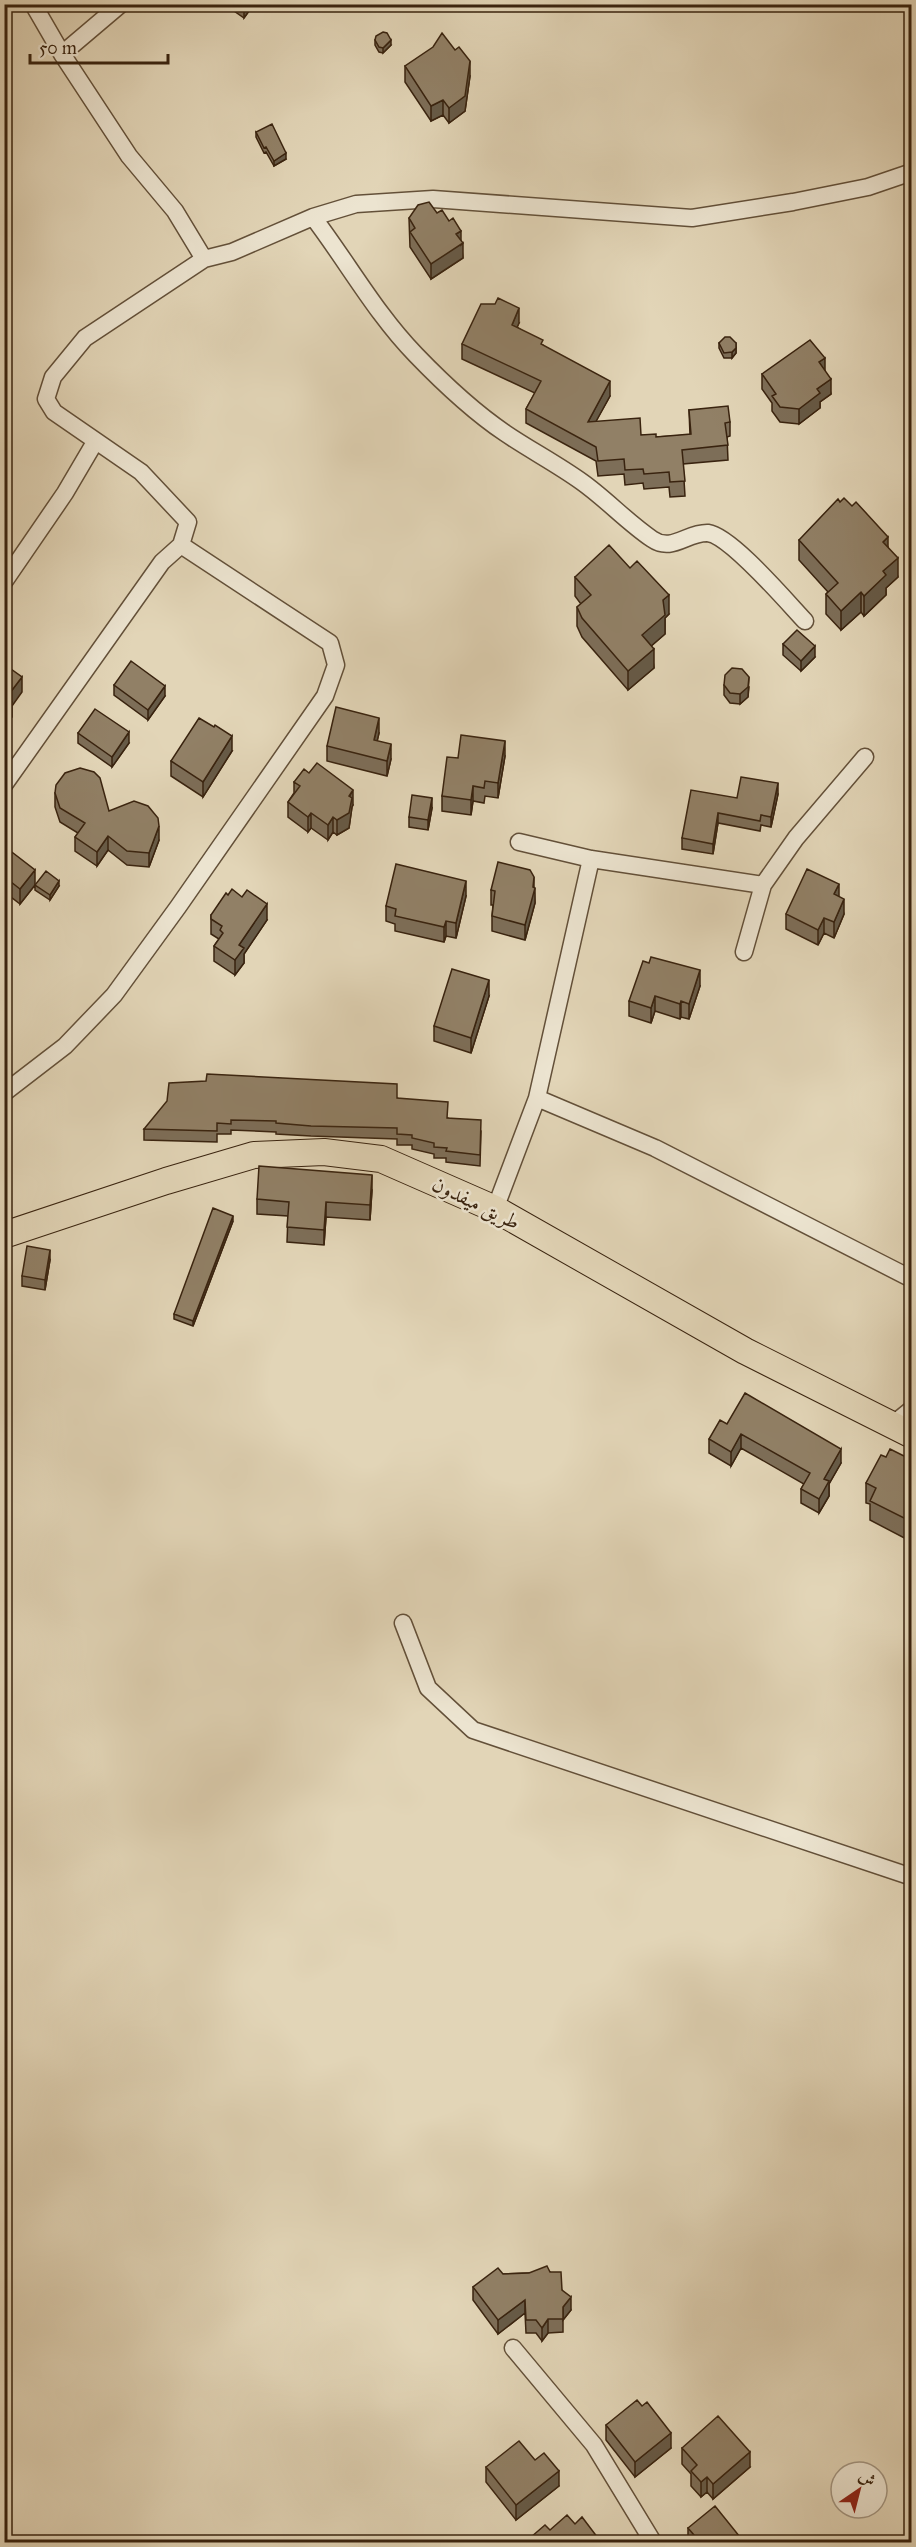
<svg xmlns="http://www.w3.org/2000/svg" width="916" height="2547" font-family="'IM FELL Great Primer',Amiri,serif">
  <rect width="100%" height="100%" fill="#e2d5b7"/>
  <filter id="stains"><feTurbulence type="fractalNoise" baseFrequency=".00333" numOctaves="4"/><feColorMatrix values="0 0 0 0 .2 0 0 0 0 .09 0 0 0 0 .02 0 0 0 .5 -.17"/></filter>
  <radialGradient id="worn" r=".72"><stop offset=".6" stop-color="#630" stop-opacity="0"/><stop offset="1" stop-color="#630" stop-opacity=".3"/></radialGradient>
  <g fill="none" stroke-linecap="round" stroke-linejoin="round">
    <defs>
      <path id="street" d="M33 4 62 54 121 4
        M62 54 129 156 175 211 204 259
        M313 217C348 263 376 314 416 355 442 382 474 412 505 433 530 450 557 464 582 482 606 499 627 522 652 539 672 553 687 532 708 533 731 536 787 602 805 621
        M4 582 65 493 95 442
        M4 785 162 562 181 545 188 522 141 472 54 412 46 399 53 377 85 338 204 259 232 252 313 217 356 204 433 199 692 218 793 202 868 187 912 172
        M519 842 591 859 763 885 796 838 865 757
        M744 952 763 885
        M4 1093 65 1046 114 995 178 907 325 696 336 665 330 643 181 545
        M537 1098 655 1148 912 1279
        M495 1209 537 1098 591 859
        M891 1426 912 1409
        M403 1623 428 1688 473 1730 912 1877
        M513 2348 594 2445 653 2542"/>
      <path id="primary" d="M4 1235 166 1181 254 1155 324 1152 381 1159 495 1209 745 1351 912 1435"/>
    </defs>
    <use href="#street" stroke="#635039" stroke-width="19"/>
    <use href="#primary" stroke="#39230f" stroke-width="28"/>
    <use href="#street" stroke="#ece4d0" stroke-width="16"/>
    <use href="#primary" stroke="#e2d5b7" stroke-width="26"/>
  </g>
  <path fill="#7d6e58" stroke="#39230f" stroke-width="1.5" d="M224 4H254L244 18Z
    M375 40 391 45 383 53 379 52 375 45Z
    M405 66 470 76 465 111 449 123 443 115 431 121 405 82Z
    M256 132 286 159 274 166 266 152 264 153 256 137Z
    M437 213 461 241 463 258 431 279 410 247 409 218Z
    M519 323 517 327 543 345 610 396 596 421 641 435 656 437 690 435 689 410 730 422V436L727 437 728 460 683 464 685 496 670 497 669 487 644 489 643 483 625 485 624 474 598 476 596 461 526 423V409L535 393 462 359V344Z
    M719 343H736V353L732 358H724L719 348Z
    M825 371 831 394 820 402V408L799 424 780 422 772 411V403L762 389V374Z
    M799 540 888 547 898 577 886 588V595L864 616 861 612 841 630 826 614V594L828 592 799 560Z
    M575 577 669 614 665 618V634L651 646 654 668 628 690 582 637 577 626V607L581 604 575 596Z
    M783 644 815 657 801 671 783 655Z
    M114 685 165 696 148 720 114 695Z
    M724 685 749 687 748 697 740 704 730 703 724 695Z
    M78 733 129 743 112 767 78 743Z
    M379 733 377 741 391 759 387 776 327 761V746Z
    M232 751 203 797 171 776V761Z
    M505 756 498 798 485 796 484 803 473 801 471 815 442 811V796L458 758Z
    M294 782 353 805 352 807 349 828 337 835 333 832 328 840 311 828 308 832 288 817V802L294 793Z
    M55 793 109 811 159 840 149 867 127 865 108 850 97 866 75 851V837L78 833 60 822 55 807Z
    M778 794 771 827 761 825 760 831 718 823 713 854 682 849V838L737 798Z
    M432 808 428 830 409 827V817Z
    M4 846 35 885 20 904 11 897Z
    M35 885 59 886 50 900 35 890Z
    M534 888 535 903 525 940 492 931V916L493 905H491V890Z
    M466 896 456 938 446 936 444 942 395 931V924L386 921V906Z
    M839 897 844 914 834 938 824 933 818 945 786 929V914Z
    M211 915 267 920 244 954V963L235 975 214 961V946L219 939 211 934Z
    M700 986 689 1019 681 1017 680 1019 655 1011 651 1023 629 1016V1001Z
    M489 996 471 1053 434 1041V1026Z
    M397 1098 481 1131 480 1166 446 1162V1158H434V1154L412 1149V1145H397V1139L311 1136 276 1134V1132L231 1130V1134H217V1142L144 1140V1129Z
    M372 1190 370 1220 326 1217 324 1245 287 1242 288 1216 257 1214V1199Z
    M233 1221 193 1326 174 1319V1314Z
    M50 1260 45 1290 22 1286V1276Z
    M727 1424 841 1463 829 1484V1496L819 1513 801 1503V1489L804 1484 741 1448 731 1466 709 1453V1439Z
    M886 1457 912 1460V1542L870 1520V1504L866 1503V1483Z
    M550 2272 562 2290 571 2310 563 2320V2332L548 2333 542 2341 536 2333H526L525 2313 498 2334 473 2300V2287L503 2274Z
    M642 2406 671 2448 635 2477 606 2440V2425Z
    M682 2448 750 2467 713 2499 707 2492 701 2497 691 2486V2474L682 2464Z
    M535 2460 559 2486 516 2520 486 2482V2467Z
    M688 2528 744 2542H688Z"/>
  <path fill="#665a47" stroke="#39230f" stroke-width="1.5" d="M244 4H254L244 18Z
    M391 40V45L383 53V48Z
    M470 61V76L465 111 449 123V108Z
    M443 100V115L431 121V106Z
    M286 153V159L274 166V161Z
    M461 231V245L463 243V258L431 279V264L456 234Z
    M519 308V323L512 339V325Z
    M736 348V353L732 358V352Z
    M825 358V373L819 362Z
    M831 379V394L820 402V408L799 424V409L817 389Z
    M610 381V396L588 436V422Z
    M888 537V557L883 542Z
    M898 558V577L886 588V595L864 616V596L883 571Z
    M861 592V612L841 630V611Z
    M669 595V614L665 618V634L642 654V635L663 600Z
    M815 646V657L801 671V661Z
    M654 649V668L628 690V671Z
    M22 677V692L12 706V717L4 727V712L6 698Z
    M749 677 748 697 740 704V694Z
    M165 686V696L148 720V710Z
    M379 718V733L374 755V740Z
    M129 732V743L112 767V757Z
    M232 736V751L203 797V782Z
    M505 741V756L498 798V783Z
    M391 744V759L387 776V761Z
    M778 783V794L771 827V817Z
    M473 786V801L471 815V800Z
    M353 790V805L352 807 349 828 337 835V820Z
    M432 798V808L428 830V820Z
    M311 813V828L308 832V817Z
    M718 813V823L713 854V844Z
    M333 817V832L328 840V825Z
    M159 826V840L149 867V853Z
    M108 836V850L97 866V852Z
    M35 870V885L20 904V889Z
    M534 877V894L535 888V903L525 940V925Z
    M59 881V886L50 900V895Z
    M466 881V896L456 938V923Z
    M11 882V897L4 905V890Z
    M839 884V899L834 894Z
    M844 899V914L834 938V922Z
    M267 904V920L244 954V963L235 975V960L239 945Z
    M824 918V933L818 945V930Z
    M446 921V936L444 942V927Z
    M700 970V986L689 1019V1004Z
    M489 980V996L471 1053V1038Z
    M655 996V1011L651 1023V1008Z
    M681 1001V1017L680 1019V1004Z
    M372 1175V1190L370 1220V1205Z
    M326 1202V1217L324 1245V1230Z
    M233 1216V1221L193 1326V1321Z
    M50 1250V1260L45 1290V1280Z
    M741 1434V1448L731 1466V1452Z
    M841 1449V1463L829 1484V1496L819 1513V1499L824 1479Z
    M571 2297V2310L563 2320V2307Z
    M525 2300V2313L498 2334V2320Z
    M548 2319V2333L542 2341V2328Z
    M671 2433V2448L635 2477V2462Z
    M750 2452V2467L713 2499V2484Z
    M559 2471V2486L516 2520V2505Z
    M707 2477V2492L701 2497V2482Z"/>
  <path fill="#918066" stroke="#39230f" stroke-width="1.5" d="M383 32 387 33 391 40 383 48 379 47 375 40 376 36Z
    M442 33 455 50 459 47 470 61 465 96 449 108 443 100 431 106 405 66 433 47Z
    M272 124 286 153 274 161 266 147 264 148 256 132Z
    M429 202 437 213 442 210 449 221 453 218 461 231 456 234 463 243 431 264 410 232 415 228 409 218 418 205Z
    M498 298 519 308 512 325 543 340 541 344 610 381 588 422 640 418 641 435 656 434V437L691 434 689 410 728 406 730 422 725 423 728 445 682 450 685 481 670 482 669 472 644 474 643 469 625 470 624 459 598 461 596 447 526 409 541 381 462 344 481 304H495Z
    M725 337H730L736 343V348L732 352 724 353 719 343Z
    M810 340 825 358 819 362 831 379 817 389 820 393 799 409 780 407 772 396 776 394 762 374Z
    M844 498 852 506 856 502 888 537 883 542 898 558 883 571 886 575 864 596 861 592 841 611 826 594 838 583 799 540 838 499 840 502Z
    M609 545 630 568 637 561 669 595 663 600 665 615 642 635 654 649 628 671 582 618 577 607 591 595 575 577Z
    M797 630 815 646 801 661 783 644Z
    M131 661 165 686 148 710 114 685Z
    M4 664 22 677 6 698 12 702 4 712Z
    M732 668 742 669 749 677 748 687 740 694 730 693 724 685 725 675Z
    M336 707 379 718 374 740 391 744 387 761 327 746Z
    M95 709 129 732 112 757 78 733Z
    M199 718 214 727 215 725 232 736 203 782 171 761Z
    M461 735 505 741 498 783 485 781 484 788 473 786 471 800 442 796 447 757 458 758Z
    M317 763 353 790 349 796 352 798 349 813 337 820 333 817 328 825 311 813 308 817 288 802 300 786 294 782 304 769 309 773Z
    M80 768 94 772 100 778 109 811 134 801 148 806 158 818 159 826 149 853 127 851 108 836 97 852 75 837 85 823 60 808 55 793 56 785 65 773Z
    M741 777 778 783 771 817 761 815 760 821 718 813 713 844 682 838 691 790 737 798Z
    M412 795 432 798 428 820 409 817Z
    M4 846 35 870 20 889 11 882 4 890Z
    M498 862 530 870 534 877 533 887 535 888 525 925 492 916 495 891 491 890Z
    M396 864 466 881 456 923 446 921 444 927 395 916 396 909 386 906Z
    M807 869 839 884 834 894 844 899 834 922 824 918 818 930 786 914Z
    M46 871 59 881 50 895 35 885Z
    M232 889 242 897 247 890 267 904 239 945 244 948 235 960 214 946 223 933 220 930 222 926 211 919V915L226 893 228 895Z
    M651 957 700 970 689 1004 681 1001 680 1004 655 996 651 1008 629 1001 643 961 649 963Z
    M452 969 489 980 471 1038 434 1026Z
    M207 1074 397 1084V1098L448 1102 447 1118 481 1120 480 1155 446 1151 447 1148 434 1147V1143L412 1138V1135L397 1134V1128L311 1126 276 1123V1121L231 1120V1124L217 1123V1131L144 1129 167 1101 169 1083 206 1081Z
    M259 1166 372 1175 370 1205 326 1202 324 1230 287 1227 289 1202 257 1199Z
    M213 1208 233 1216 193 1321 174 1314Z
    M27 1246 50 1250 45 1280 22 1276Z
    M745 1393 841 1449 824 1479 829 1481 819 1499 801 1489 810 1473 741 1434 731 1452 709 1439 720 1420 727 1424Z
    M890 1449 912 1460V1522L870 1501 876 1488 866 1483 881 1455 886 1457Z
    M547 2266 550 2272H561L562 2290 571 2297 563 2307V2319H548L542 2328 536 2320H526L525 2300 498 2320 473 2287 498 2268 503 2274 529 2273Z
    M637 2400 642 2406 647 2402 671 2433 635 2462 606 2425Z
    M718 2416 750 2452 713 2484 707 2477 701 2482 691 2471 697 2465 682 2448Z
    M519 2441 535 2460 544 2453 559 2471 516 2505 486 2467Z
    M715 2506 744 2542H700L688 2528Z
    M567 2515 575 2524 582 2517 601 2542H532L534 2541 531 2537 545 2525 550 2530Z"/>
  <g text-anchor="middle" stroke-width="5" stroke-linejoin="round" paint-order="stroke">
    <g font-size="21" fill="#39230f" stroke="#ece4d0">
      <text transform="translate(476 1203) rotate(26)" y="7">طريق ميفدون</text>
    </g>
  </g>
  <rect width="916" height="2547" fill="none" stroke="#e2d5b7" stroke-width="24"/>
  <rect x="6" y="6" width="904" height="2535" fill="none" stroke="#39230f" stroke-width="3"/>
  <rect x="12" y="12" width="892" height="2523" fill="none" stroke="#39230f" stroke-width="1.5"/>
  <g transform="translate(859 2490) rotate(35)"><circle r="28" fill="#ece4d0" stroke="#a49783" stroke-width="1.5"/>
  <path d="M0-4.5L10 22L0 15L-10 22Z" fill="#8f2418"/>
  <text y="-9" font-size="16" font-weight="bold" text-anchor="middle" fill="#39230f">ش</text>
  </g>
  <path d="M30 54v9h138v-9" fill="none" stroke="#39230f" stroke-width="3"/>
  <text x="39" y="54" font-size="18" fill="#39230f" stroke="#ece4d0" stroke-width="4.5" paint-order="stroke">50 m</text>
  <rect width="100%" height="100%" filter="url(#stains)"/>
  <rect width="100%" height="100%" fill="url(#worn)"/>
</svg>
